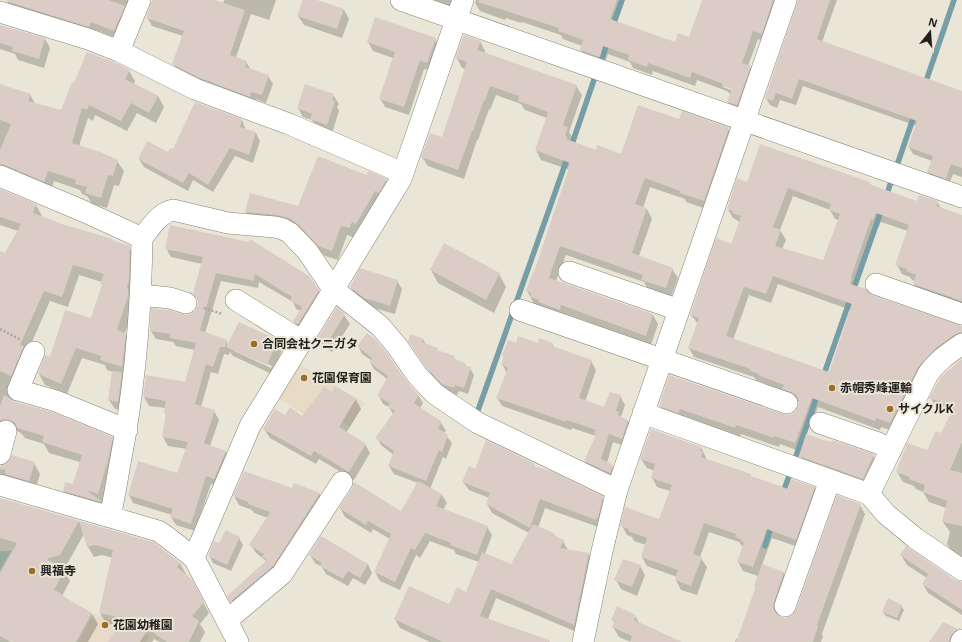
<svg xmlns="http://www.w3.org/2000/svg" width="962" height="642" font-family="'Noto Sans','Noto Sans JP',sans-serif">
  <rect width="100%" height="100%" fill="#eae6d7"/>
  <path fill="#e7dac6" d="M295 361 365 403 350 427 322 410 315 421 274 396Z
    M94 613 150 636 146 642H78Z"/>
  <path fill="#b9d6c5" d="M0 551H11L0 570Z"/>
  <path fill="#0003" fill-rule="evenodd" d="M7 0H136L119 39 96 30 94 35 11 9Z
    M153 0H211L223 4 224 0H276L269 20 251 14 236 57 246 62 251 70 268 76 273 84 266 103 256 99 254 104 178 72 173 64 183 36 152 26 147 17Z
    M304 0H314L344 10 349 19 342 38 304 25 298 16Z
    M434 0H459L454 12 437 6Z
    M476 0H625L617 23 676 43 690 38 739 0H775L766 42 758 39 748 66 750 67 755 75 742 113 733 110 728 102 731 95 727 91 697 80 695 86 653 71 652 75 633 68 630 62 608 54 604 65 586 58 581 50 582 46 563 39 561 35 522 22 521 23 506 18 505 20 480 11 475 3ZM723 85 737 90 736 92 723 87Z
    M799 0H837L822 42 962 92V177L953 174 949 185 932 179 928 172 932 161 913 154 909 147 917 126 803 86 796 105 780 100 777 108 770 105 766 98Z
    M0 26 45 39 50 48 44 68 18 60 15 54 0 49Z
    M435 39 440 48 432 71 424 69 409 115 385 107 380 98 393 58 373 51 368 42Z
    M480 41 485 51V53L576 86 582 95 569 132 573 138 571 142 596 151 622 155 680 120 728 129 734 138 709 210 686 202 685 199 650 187 643 208 647 209 652 219 639 256 672 269 678 278 671 297 648 289 644 282 566 255 556 281 653 315 658 324 651 345 566 314 565 319 536 307 527 291 534 274 570 170 541 160 536 150 547 118 525 110 521 104 496 95 490 110 489 109 478 140H477L464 179 428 166 422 157 443 139 466 69 462 68 457 58Z
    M129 71 135 81 134 84 158 96 164 107 156 123 137 113 127 131 95 115 93 121 88 118 79 146 117 161 124 171 119 186 114 185 107 208 92 204 87 196 82 194 80 190 54 181 50 192 0 177V85L30 94 35 104 61 111Z
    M333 95 339 104 337 107 339 111 332 133 317 128 312 120 303 117 298 108Z
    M242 120 246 130 256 133 260 141 253 163 235 156 213 192 193 180 188 191 144 167 139 159 169 153Z
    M367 176 386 180 392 190 355 238 347 235 338 260 325 256 305 235 252 222 246 212 251 195 299 207Z
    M747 183H869L871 186 917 202H937L941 208 962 216V308L919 293 914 284 915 281 912 280 910 277 902 274 897 265 908 231 881 222 878 228H876L856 285 857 288 872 296 962 326V343L896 432 881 427 880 430 818 407 806 435 873 455 878 464 868 487 805 465 800 456 802 452 780 444 779 447 741 434 740 437 685 417 665 415 660 406 790 416 795 413 799 408 800 402 788 398 764 383 756 380 754 377 694 357 689 348 698 324 691 315 732 245 740 222 733 218 728 209ZM793 196 830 210 835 219 839 220 824 262 782 249 786 240 780 230ZM778 284 851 310 830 374 733 340 749 295 771 303Z
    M0 190 36 205 42 216 41 217 62 225 112 240 113 242 129 247 135 257 134 307 125 333 131 344 128 377 123 375 126 382 123 410 115 409 109 400 113 372 107 370 105 365 82 358 67 394 45 385 39 374 51 358 91 319 102 286V282L79 275 68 307 50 301 27 353 12 401 112 438 118 449 104 504 102 503 106 512 70 501 64 491 73 485 80 462 49 453 44 444 25 438 21 433 15 430 0 439V252L5 254 18 231 0 225Z
    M171 226 318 290 323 299 299 330 294 321 301 311 296 309 293 302 259 282 258 288 221 281 205 333 226 340 228 345 277 341 282 350 272 374 233 356 230 352 229 355 224 354 218 374 211 372 201 407 214 411 219 420 210 446 226 452 230 460 219 487 211 484 195 531 176 525 171 517 172 515 133 503 129 495 178 474 187 449 168 446 163 437 167 416 165 413 166 408 149 406 144 397 147 376 186 383 195 350 176 346 173 342 156 339 151 331 183 316H189L195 312 198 307 199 302 194 293 202 264 171 257 166 248ZM234 349 272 366 271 368 234 351Z
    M431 270 499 274 506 287 494 313 438 283Z
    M397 281 402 289 395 314 370 307 356 296 351 287Z
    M344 315 350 324 332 352 324 347 319 338Z
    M423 339 426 345 437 349 438 351 454 357 456 361 464 363 466 366 470 368 474 375 468 394 459 391 457 395 447 391 432 375 413 348Z
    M517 344H552L555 348 591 361 596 370 585 402 604 408 620 396 625 405 621 417 628 421 633 429 627 447 613 442 607 463 612 466 617 474 615 481 590 469 585 461 596 436 572 428 571 430 502 406 497 398 507 373 502 364 504 358 503 356Z
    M358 346 406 383 418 395 423 403 420 408 441 423 446 431 444 433 452 443 446 459 443 457 430 489 442 495 447 503 443 510 487 527 492 535 485 554 512 565 529 533 492 513 487 504 489 498 469 490 463 482 476 470 534 465 536 468 602 497 607 506 601 528 545 508 538 528 553 533 556 538 563 541 568 550 589 554 594 563 579 633 496 598 488 619 551 642H430L400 628 395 619 449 606 467 593 479 562 456 554 454 550 430 541 420 558 416 555 400 590 380 581 375 572 390 539 373 529 371 533 345 517 340 508 402 512 418 483 394 474 389 466 394 455 381 445 377 438 393 414 389 407 383 404 379 396 387 379 374 369 370 362 371 360 362 354Z
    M962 360V561L953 554 947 544 950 532 943 522 946 508 929 502 923 492 916 489 914 486 903 482 897 472 928 452 942 435 952 414 936 408 931 398Z
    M335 387 356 400 361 409 346 433 365 444 370 453 354 480 319 459 316 464 270 438 264 429 286 416 302 417 332 393Z
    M701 447 707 460 788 491 814 488 819 497 801 548 772 538 762 565 784 573 789 582 779 612 778 617 787 619 793 616 860 505 865 514 822 634 823 636 821 642H735L737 638 738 639 756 588 755 586 758 576 743 571 738 562 743 547 739 542 709 532 700 557 707 567 697 595 681 590 676 580 677 577 647 566 642 557 646 545 634 541 632 537 627 535 622 526 660 520 670 491 657 487 652 477 654 471 647 468 641 459Z
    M34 463 40 474 35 491 0 486V467Z
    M294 484 320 494 325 503 278 575 236 609 229 596 266 562 265 560 256 553 251 545 268 518 254 513 252 510 239 505 234 496 292 490Z
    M0 499 152 543 180 563 186 574 185 575 197 591 209 613 200 624 205 632 200 642H160L154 639 152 642H109L119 626 106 623 100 613 113 558 102 555 94 557 88 547 84 534 66 566 60 568 64 570 70 581 62 596 92 614 98 624 88 642H0V575L1 573H0Z
    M239 538 243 545 231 571 213 563 209 555 220 545Z
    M310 555 368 564 372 573 365 585 353 578 348 586 326 574 322 567 315 563Z
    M901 555 955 581 962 583V615L928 593 923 584 927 578 907 565Z
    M640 566 645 575 637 596 621 589 616 580Z
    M901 606 904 610 899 621 886 616 883 612Z
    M635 616 640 624 679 642H631L619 637 613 627 615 624 612 619Z
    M943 624 957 630 962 639 960 642H931Z"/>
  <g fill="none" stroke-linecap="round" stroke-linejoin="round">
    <path stroke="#779ea6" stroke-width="5.5" d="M612 27 622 0
      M600 64 608 41
      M925 84 954 0
      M571 147 596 74
      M896 168 915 113
      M886 198 892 178
      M823 377 882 208
      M476 416 568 156
      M794 462 818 393
      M782 495 791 471
      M765 546 772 524"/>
  </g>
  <path fill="#dbccc5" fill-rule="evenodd" d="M7 0H109L125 6 114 31 91 22 89 27 6 1Z
    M152 0H215L245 10 230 55 247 61 245 67 269 75 262 95 251 92 250 97 200 78 172 64 184 31 146 18Z
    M303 0H317L344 9 337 29 297 16Z
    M479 0H617L610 19 675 42 678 33 689 37 702 0H773L762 34 753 31 742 63 751 66 737 105 727 102 732 89 722 86 723 84 692 72 690 78 648 63 647 67 628 60 629 55 603 46 600 57 580 50 583 40 558 31 559 28 478 2Z
    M798 0H830L817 39 962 91V168L951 164 946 179 927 172 933 156 908 147 917 121 799 79 792 99 776 93 773 101 765 98Z
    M375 17 436 38 427 63 420 60 404 107 379 99 395 52 367 42Z
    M0 25 45 38 39 59 12 51 13 47 0 43Z
    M464 35 481 41 477 50 577 85 563 125 568 127 565 136 567 137 566 139 596 150 597 145 621 154 638 105 679 119 682 111 729 128 704 201 680 193V191L645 178 635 204 647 208 632 253 673 268 666 288 641 280 643 275 560 246 549 278 653 314 646 336 561 305 560 310 538 302 539 300 530 297 531 293 526 291 533 272H534L569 168H568L570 163 535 150 548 112 518 101 519 96 490 86 485 101 484 100 473 131H472L458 170 421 157 430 133 442 137 467 62 455 58Z
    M87 52 114 62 130 70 125 79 158 96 149 113 131 103 121 121 89 105 87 110 82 108 72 143 100 152 118 160 113 176 108 175 101 198 85 193 87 187 75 184 76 180 48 171 44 182 5 165 0 164V150L11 124 0 120V84L31 94 28 101 61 110 72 82 74 83Z
    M305 84 334 94 332 100 335 101 327 125 310 119 312 114 297 108Z
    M195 102 242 119 240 127 256 132 249 155 230 148 208 185 189 173 183 183 138 159 147 141 168 152 170 148 173 149Z
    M760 144 870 182 869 184 917 201 919 195 938 201 936 206 962 215V301L913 284 916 275 906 271 907 269 895 265 909 225 876 213 873 220 871 219 851 277H852L850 284 866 289 872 295 962 326V332L955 334 936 348 918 367 890 423 876 418 875 421 812 398 795 443 775 436 774 438 736 425 735 428 680 409 678 413 659 406 669 375 783 414 790 415 795 412 798 407 799 401 796 395 791 392 782 389 784 385 758 375 759 374 750 371V369L688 348 699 318 690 315 716 238 731 244 741 216 732 213 733 211 727 209 737 178 747 182ZM788 188 831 204 829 210 840 214 823 260 775 246 781 230 773 227ZM773 276 852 304 829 372 726 336 744 287 766 294Z
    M318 156 367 175 368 171 387 179 379 193 375 191 356 224 352 222 349 228 341 226 332 251 318 246 299 225 289 218 276 215 245 212 250 193 298 206Z
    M0 189 36 204 33 213 62 224 113 239 112 240 130 246 129 280 127 288H128V296L117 330 126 333 122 367 100 360 101 356 76 348 61 384 38 374 45 355 50 357 65 310 91 318 102 285 100 284 104 274 73 265 62 297 44 291 20 345 24 346 11 376 0 371V251L5 253 21 224 0 217Z
    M170 225 249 242 250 239 309 276 319 290 298 324 293 321 302 307 290 300 292 297 255 274 254 281 216 273 200 330 227 340 225 347H220L213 367 206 364 195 404 215 410 204 443 226 451 214 479 206 476 191 524 170 517 173 509 128 495 138 461 177 473 188 442 162 437 166 413H164L166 401 143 397 146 375 185 382 196 343 170 338V334L150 331 151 308 168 310 182 314 188 315 194 312 198 306V300L193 293 203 257 165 249Z
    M444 243 500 273 486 300 430 270Z
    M360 268 398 280 390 306 364 298 350 287Z
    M337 307 345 314 327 344 318 338Z
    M239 322 278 340 267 365 226 347Z
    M367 333 376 340 387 353 407 382 419 395 414 403 442 422 438 428 448 435 442 452 439 450 426 481 388 466 394 451 375 438 395 411 388 407 390 403 377 396 388 376 369 362 372 358 357 346Z
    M411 334 424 339 422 342 438 348 437 350 455 356 454 359 465 363 464 365 471 367 464 388 455 385 454 388 442 384 426 367 408 341Z
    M518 336 538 343 539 338 553 343 552 346 592 360 579 398 604 407 610 392 621 395 616 411 619 412 618 415 621 416V417L628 420 622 439 609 434 601 459 613 465 610 473 584 461 596 435 594 434 596 430 567 420 566 422 496 398 508 368 501 364 504 357 502 356 508 340 516 343Z
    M962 359V442L950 470 962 473V526L942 522 947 501 923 492 925 485 909 479 910 477 896 472 907 443 927 450 936 431 941 433 954 407 929 398 941 377Z
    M112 371 122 372 118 402 108 400Z
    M335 386 356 399 339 427 366 444 349 472 314 451 311 456 263 429 275 409 285 415 290 407 302 416 324 387 332 392Z
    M4 395 8 397 15 402 52 412 113 437 108 460 98 494 86 490 101 501V502L63 491 65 482 73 484 82 455 42 442 44 436 17 428 15 423 9 420 3 419 0 421V406Z
    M651 429 701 447 700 450 703 452 701 457 751 474V476L788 489 791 479 815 487 796 540 767 529 753 567 737 562 744 542H741L742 540 735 537 736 534 704 523 693 554 702 557 691 586 675 580 678 570 641 557 647 538 628 531 629 529 620 526 625 507 659 519 672 485 651 478 655 464 640 459Z
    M806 434 831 443 832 440 874 454 863 479 799 456Z
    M486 440 535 464 534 466 553 472 603 496 598 518 597 517 596 520 540 499 530 528 486 504 490 493 462 482 469 466 475 469Z
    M12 455 35 462 29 481 5 474 6 470 0 469V466L8 463Z
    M244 471 292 488 294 483 320 493 273 566 230 602 227 596 267 560 262 557 264 554 249 545 270 512 248 504V502L233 496Z
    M418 481 442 494 436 506 488 526 477 555 450 545 451 543 425 533 415 550 411 548 395 582 374 572 391 534 368 521 366 525 339 508 352 489 354 482 401 511Z
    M837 495 861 504 817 625 818 626 813 642H736L756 586H754L762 564 784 572 774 602 773 608 776 613 781 617 787 618 792 615 796 610Z
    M0 498 153 542 160 547 180 563 177 567 192 579 204 602 192 616 199 621 189 642H167L148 629 140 642H108L122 618 99 613 113 550 95 545 87 547 79 521 60 555 47 559 65 570 54 590 62 594 61 595 92 613 76 642H11L0 636V573L17 543 0 538Z
    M533 524 554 533 553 535 564 540 560 548 589 553 574 625 491 589 480 616 549 640 548 642H443L394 619 409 586 449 604 457 587 466 592 482 552 511 564Z
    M226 530 240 537 227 565 208 556 214 541 219 543Z
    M321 536 368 564 360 578 348 571 343 579 320 566 322 563 309 555Z
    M906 546 955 580 962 582V610L922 584 928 574 900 555Z
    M623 559 641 565 632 587 614 580Z
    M888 598 902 605 897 618 882 612Z
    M617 606 636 615 634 620 682 642H630L632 636 612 627 615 621 611 620Z
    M943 622 958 629 951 635 949 642H929Z"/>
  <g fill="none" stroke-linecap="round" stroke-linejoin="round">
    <defs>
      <path id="minor" d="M401 0 962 197
        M0 12 88 39 119 51 195 89 289 124 403 173
        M119 51 140 0
        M0 176 83 211 142 238C141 314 135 388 120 463 117 481 114 499 110 517
        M142 238C151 227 159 213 173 210L228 223 275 227 283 229 290 233 308 252 333 289 380 326 397 346 417 375 435 394 478 423 617 490
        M569 272 679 310
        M876 284 962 314
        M141 295 170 298 186 303
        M236 300 302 341
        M520 310 787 403
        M962 344C949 353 937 361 928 374L869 494 886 514 915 538 962 570
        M34 352 18 390 56 401 127 430
        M643 413 869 494
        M820 423 878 443 891 450
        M0 454 6 431
        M0 485 148 528 158 531 167 537 194 558 238 642
        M192 557 196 553 250 426 401 179 463 0
        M785 606 830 480
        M226 619 232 616 282 574 342 482
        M583 642 602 551 617 490 786 0
        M961 642 962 640"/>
    </defs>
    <use href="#minor" stroke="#868275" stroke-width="22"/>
    <path stroke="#aca89c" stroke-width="2.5" stroke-dasharray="2 2" stroke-linecap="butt" d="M204 308 222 314
      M0 329 21 340"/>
    <use href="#minor" stroke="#fff" stroke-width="21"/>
  </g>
  <g fill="#a06c23" stroke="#eae6d7" stroke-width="1.5">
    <circle cx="254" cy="344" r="4"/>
    <circle cx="304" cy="378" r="4"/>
    <circle cx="832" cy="388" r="4"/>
    <circle cx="890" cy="409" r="4"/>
    <circle cx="32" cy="571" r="4"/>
    <circle cx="105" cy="625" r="4"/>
  </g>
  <g text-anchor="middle" stroke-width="4" stroke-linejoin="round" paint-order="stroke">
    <g font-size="12" font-weight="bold" fill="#22201b" stroke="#eae6d7" text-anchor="start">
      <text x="262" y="348">合同会社クニガタ</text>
      <text x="312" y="382">花園保育園</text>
      <text x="840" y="392">赤帽秀峰運輸</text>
      <text x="898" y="413">サイクルK</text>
      <text x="40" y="575">興福寺</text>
      <text x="113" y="629">花園幼稚園</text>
    </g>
  </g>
  <g transform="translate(930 32) rotate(17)" stroke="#eae6d7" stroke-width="3" paint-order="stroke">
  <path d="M0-3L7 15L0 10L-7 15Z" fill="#22201b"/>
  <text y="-6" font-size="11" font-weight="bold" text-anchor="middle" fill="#22201b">N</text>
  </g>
</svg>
